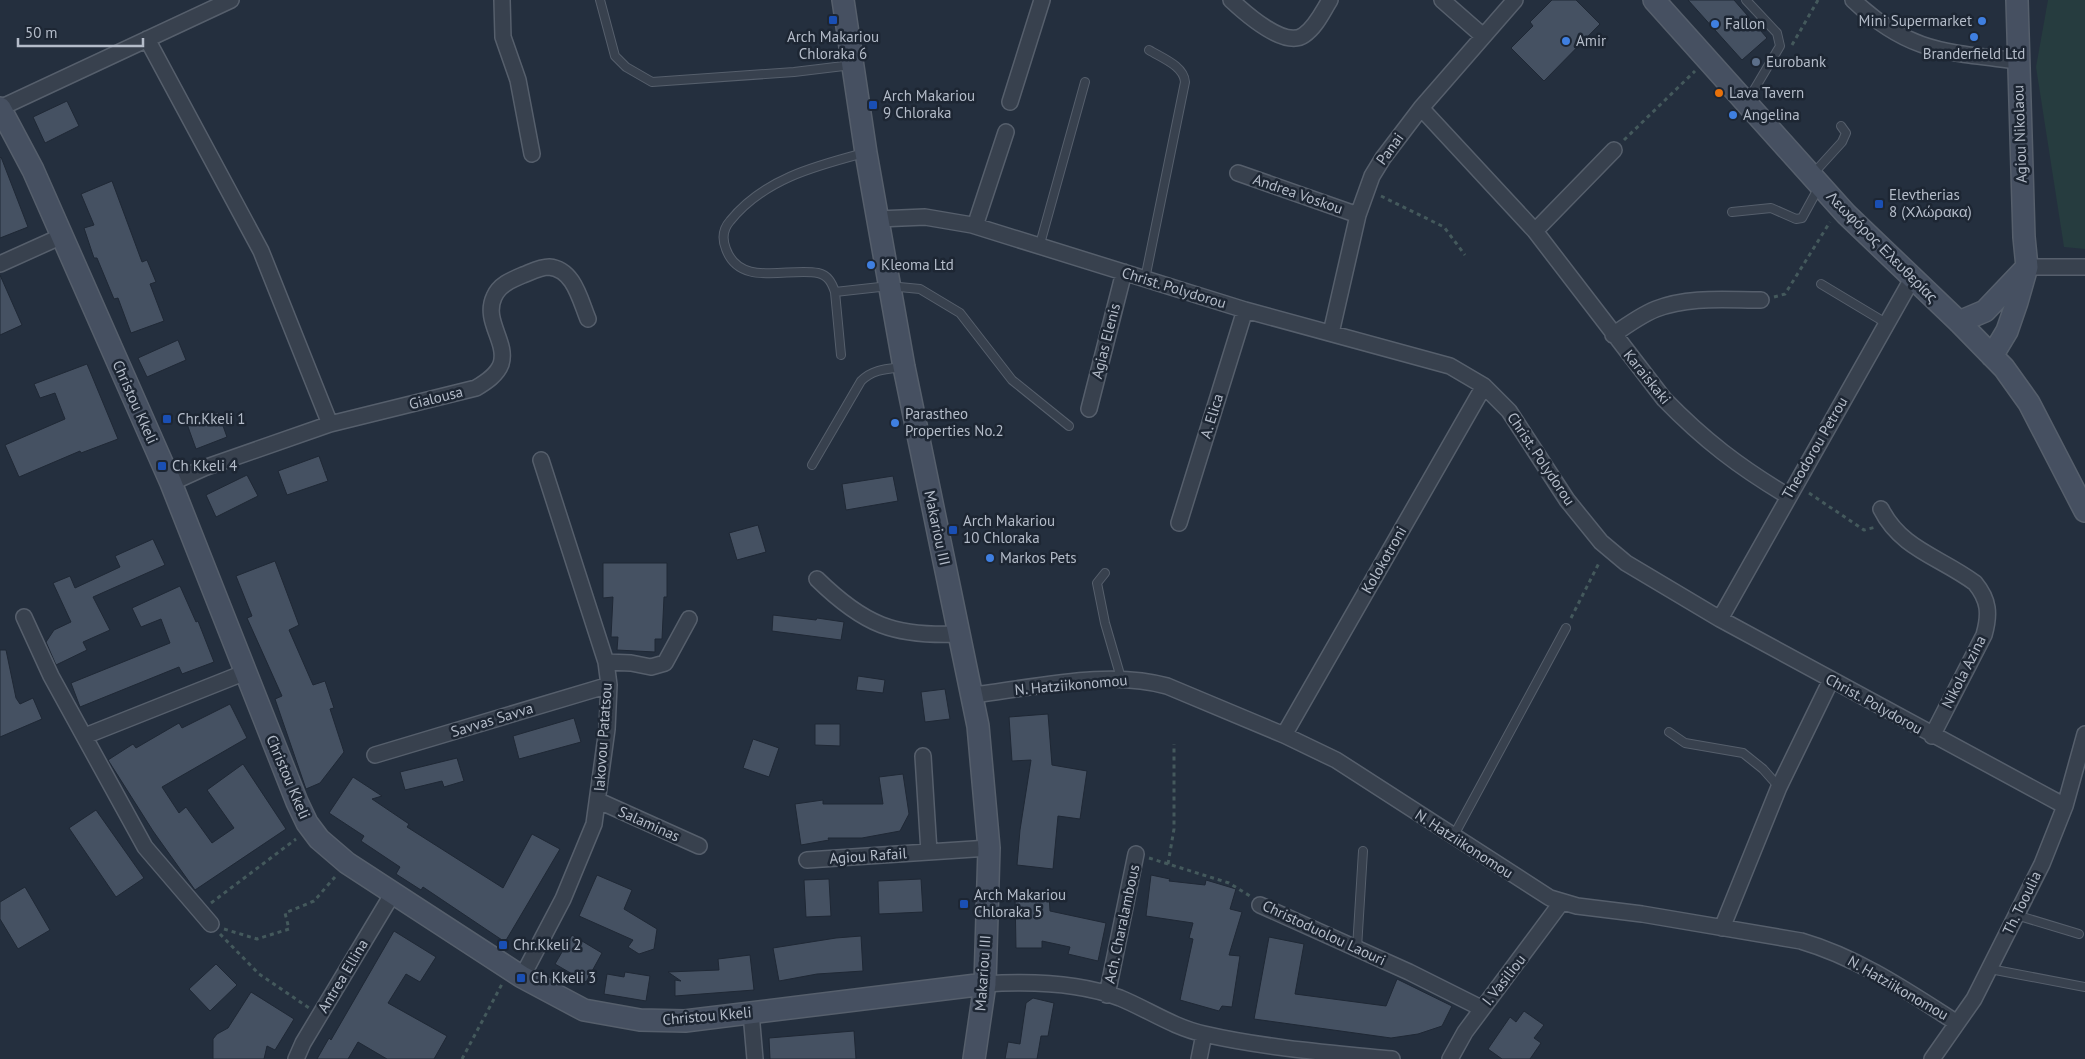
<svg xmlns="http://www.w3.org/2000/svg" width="2085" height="1059" font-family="'PT Sans',sans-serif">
  <rect width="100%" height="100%" fill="#242f3e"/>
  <path fill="#263c3f" d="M2048 0H2085V249L2064 247 2036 67Z"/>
  <path fill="#455162" stroke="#1f2835" d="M1552 0H1576L1600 24 1544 81 1511 48 1533 26 1530 22Z
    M1688 0H1734L1767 38 1742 60Z
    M67 101 79 126 45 143 33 117Z
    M1 157 28 227 0 238V158Z
    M112 181 142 262 147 260 156 282 150 284 164 321 131 333 118 298 114 299 97 258H94L84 228 94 225 81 194Z
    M0 275 22 325 0 335Z
    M178 340 186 360 147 377 138 358Z
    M87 364 118 439 81 453 80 451 19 477 5 445 65 419 55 393 40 398 34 384Z
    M218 412 227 437 196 449 187 424Z
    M319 456 328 481 287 495 278 471Z
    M247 475 258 496 216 517 206 495Z
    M893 476 898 501 846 510 842 484Z
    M758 525 766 552 737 560 729 533Z
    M153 539 165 565 93 597 110 630 83 642 87 650 56 665 46 642 54 630 71 622 53 583 70 576 75 588 120 567 115 556Z
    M275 561 299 625 289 630 313 685 325 681 334 708 330 709 344 752 320 783 306 789 275 699 282 696 247 618 252 616 236 576Z
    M603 563H667V597H664L662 639H655V652L617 650 618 637H611L613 597 603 598Z
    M180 586 196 622 198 621 214 662 182 674 179 667 80 707 71 683 170 643 161 619 141 627 132 608Z
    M773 615 816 620 817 618 844 622 841 640 772 631Z
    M0 650H6L16 698 20 704 33 698 42 719 0 737Z
    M858 676 885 680 883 693 856 690Z
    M945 689 950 719 925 722 921 692Z
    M230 704 247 738 162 787 179 813 186 807 212 843 234 828 207 790 243 764 286 829 195 890 153 831 108 760 133 744 136 748 179 723 182 728Z
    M1048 714 1052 765 1087 771 1080 819 1058 816 1053 869 1017 865 1020 830 1031 760 1012 761 1009 717Z
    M574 718 581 742 519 759 513 736Z
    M815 724H840V746L815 745Z
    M753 739 779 748 769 777 743 768Z
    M457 758 464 781 444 787 442 781 405 790 400 772Z
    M903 774 909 814 900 831 862 838H828L829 840 801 845 795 804 823 800V804H883L879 777Z
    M353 777 382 796 372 799 409 824 407 827 503 888 532 834 560 849 505 942 423 887 421 890 396 874 400 867 361 841 364 836 329 813Z
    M96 810 144 878 116 897 69 828Z
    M597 875 632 890 624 909 657 929 654 949 639 954 628 947 633 940 579 916Z
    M1151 875 1170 879 1169 881 1205 885 1206 880 1236 889 1230 909 1242 912 1229 955 1240 956 1232 1007 1222 1006 1219 1011 1180 1000 1193 939 1189 938 1193 923 1146 916Z
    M829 879 831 916 806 917 804 880Z
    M921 879 923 912 879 914 878 881Z
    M25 887 50 930 18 949 0 919V902Z
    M1015 894H1049L1050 911 1106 923 1098 961 1068 954 1070 947 1042 941V948H1016Z
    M394 931 436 957 420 982 406 974 388 1003 447 1036 434 1059H387L358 1042 348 1059H317L329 1038 331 1040Z
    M572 935 602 953 586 982 555 964Z
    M861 936 863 971 817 974 779 981 773 948 836 938Z
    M1269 937 1304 944 1295 994 1386 1006 1397 979 1452 1006 1442 1026 1418 1034 1391 1038 1254 1019Z
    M750 955 754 990 675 996V980L681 981 668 972 719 970 718 959Z
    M216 964 237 985 210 1011 189 989Z
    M625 972 650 976 646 1001 604 994 607 974 624 977Z
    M251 992 294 1019 275 1050 267 1046 264 1059H213V1039L217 1034 228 1028Z
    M1033 998 1054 1003 1048 1036H1041L1037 1059H1005L1008 1042 1020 1044 1026 1003Z
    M1524 1011 1544 1025 1534 1038 1541 1043 1530 1059H1502L1488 1049 1510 1017 1516 1022Z
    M854 1031 856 1059H770L769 1038Z"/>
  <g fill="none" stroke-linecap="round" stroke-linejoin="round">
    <defs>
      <path id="lane" d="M600 0 615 56 626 67 652 82 794 72 852 65
        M1746 0 1777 33 1780 46 1748 100
        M1812 175 1842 142 1846 133 1841 126
        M1732 212 1771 208 1796 219 1802 218 1819 187
        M1040 244 1085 82
        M1145 279 1185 82C1184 66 1162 58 1149 50
        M1821 284 1886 323
        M835 292 889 286 920 289 960 313 1012 380 1069 426
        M841 355 835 292C832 283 828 275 818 273 788 267 740 288 726 249 722 239 723 229 730 221 764 179 815 166 864 153
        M812 465 861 381C873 369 887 369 903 367
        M1105 573 1097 583 1105 623 1121 678
        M1669 732 1685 743 1743 753 1763 769 1779 787
        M1453 837 1566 628
        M2016 915 2079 934
        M1357 948 1363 851
        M1990 969 2085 987"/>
      <path id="street" d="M502 0 503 37 518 80 532 154
        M1231 0C1246 14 1285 49 1304 35 1316 27 1323 11 1330 0
        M1442 0 1483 36
        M1853 0C1909 53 1946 52 2018 61
        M147 39 261 251 330 424
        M1010 102 1042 0
        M0 108 231 0
        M1421 108 1535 231 1664 399C1704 440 1739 467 1788 496
        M1238 173 1358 215
        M878 219 925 217 972 225 1245 310 1450 366 1484 386 1509 411 1567 500 1601 542 1626 563 1720 619 2065 806
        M975 226 1006 132
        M1535 231 1614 150
        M0 264 62 236
        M2027 267H2085
        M1331 333 1358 215 1372 176 1383 158 1421 108 1515 0
        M1613 335C1627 325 1641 315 1656 309 1689 296 1727 300 1761 300
        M1089 409 1124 272
        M171 483 204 468 330 424 476 388C486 382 497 375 501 364 508 342 483 321 494 297 499 285 511 280 523 275 531 272 540 267 549 267 574 269 580 300 588 319
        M1881 509C1901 549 1940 557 1975 583 1989 600 1990 614 1984 635L1932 736
        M1179 523 1245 310
        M817 579C864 625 894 637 960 634
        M24 617 51 676 145 847 211 924
        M1720 619 1912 279
        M606 662 631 663 651 667 665 663 689 619
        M973 695C1034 688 1108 669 1167 686L1284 735 1336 760 1550 898 1577 906 1642 914 1801 941C1859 958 1907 991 1957 1023
        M1284 735 1484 386
        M85 736 246 672
        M375 755 609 685
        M923 756 929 852
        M599 801 699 846
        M807 860 989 848
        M1260 905 1409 972 1481 1008
        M1722 928 1779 787 1831 680
        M522 977 563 899 594 824 607 729 609 685 606 662 541 460
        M985 984C1029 981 1078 982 1120 998 1149 1010 1173 1027 1204 1034 1265 1048 1330 1053 1392 1059
        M1107 995 1136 854
        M751 1013 755 1059
        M296 1059 303 1043 393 893
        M1199 1059 1204 1034
        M1450 1059 1465 1032 1561 903
        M1932 1059 1974 999 2042 864 2065 806 2085 734"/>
      <path id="secondary" d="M843 0 866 153 904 367 978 726 989 848 985 984 974 1059
        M1654 0 1846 214 1959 322 2004 368 2029 403 2085 511
        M0 108 33 170 171 483 297 802 307 823 319 839 347 863 522 977 584 1010 640 1020 685 1021 985 984
        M1959 322 1985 311 2025 269
        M1992 356 2007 331 2017 302 2027 267 2024 237 2017 0"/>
    </defs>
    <use href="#lane" stroke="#565f6c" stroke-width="10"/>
    <use href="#street" stroke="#565f6c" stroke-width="18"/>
    <use href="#secondary" stroke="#565f6c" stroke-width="24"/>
    <path stroke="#44595c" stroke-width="3" stroke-dasharray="4 4" stroke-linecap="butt" d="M1792 45 1818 0
      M1624 140 1695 71
      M1381 196 1444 227 1465 255
      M1774 297 1785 294 1830 222
      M1809 493 1864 530 1876 527
      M1571 618 1600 561
      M1149 858 1229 883 1250 896
      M1168 864 1174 829V744
      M211 903 296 839
      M224 929 257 939 289 929 285 913 314 901 335 877
      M220 934 259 974 309 1008
      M462 1059 502 984"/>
    <use href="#lane" stroke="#38414e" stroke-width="8"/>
    <use href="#street" stroke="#38414e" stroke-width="15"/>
    <use href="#secondary" stroke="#465061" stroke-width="21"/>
  </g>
  <g fill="#1a4fb4" stroke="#1d2633" stroke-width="2">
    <rect x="828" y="15" width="10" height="10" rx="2.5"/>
    <rect x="868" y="100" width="10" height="10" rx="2.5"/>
    <rect x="1874" y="199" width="10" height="10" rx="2.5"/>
    <rect x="162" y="414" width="10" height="10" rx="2.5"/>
    <rect x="157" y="461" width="10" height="10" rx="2.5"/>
    <rect x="948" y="525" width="10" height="10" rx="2.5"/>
    <rect x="959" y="899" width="10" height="10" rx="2.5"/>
    <rect x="498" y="940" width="10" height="10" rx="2.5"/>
    <rect x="516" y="973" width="10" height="10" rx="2.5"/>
  </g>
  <g fill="#3f7fe0" stroke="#1d2633" stroke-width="2">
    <circle cx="1982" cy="21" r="5"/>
    <circle cx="1715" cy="24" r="5"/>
    <circle cx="1974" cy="37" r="5"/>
    <circle cx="1566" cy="41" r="5"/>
    <circle cx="1733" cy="115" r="5"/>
    <circle cx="871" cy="265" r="5"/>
    <circle cx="895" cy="423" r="5"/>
    <circle cx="990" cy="558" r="5"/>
  </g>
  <circle fill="#5c6f8a" stroke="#1d2633" stroke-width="2" cx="1756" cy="62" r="5"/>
  <circle fill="#e8710a" stroke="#1d2633" stroke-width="2" cx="1719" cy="93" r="5"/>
  <g text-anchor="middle" stroke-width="5" stroke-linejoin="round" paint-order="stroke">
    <g font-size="15" fill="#b4bcc9" stroke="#1d2633" text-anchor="start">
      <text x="1972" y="26" text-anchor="end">Mini Supermarket</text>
      <text x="1725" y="29">Fallon</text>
      <text x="833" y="42" text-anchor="middle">Arch Makariou<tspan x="833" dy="17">Chloraka 6</tspan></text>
      <text x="1576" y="46">Amir</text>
      <text x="1974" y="59" text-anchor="middle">Branderfield Ltd</text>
      <text x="1766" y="67">Eurobank</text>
      <text x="1729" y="98">Lava Tavern</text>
      <text x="883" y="101">Arch Makariou<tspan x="883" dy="17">9 Chloraka</tspan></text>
      <text x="1743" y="120">Angelina</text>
      <text x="1889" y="200">Elevtherias<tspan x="1889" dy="17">8 (Χλώρακα)</tspan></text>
      <text x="881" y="270">Kleoma Ltd</text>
      <text x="905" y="419">Parastheo<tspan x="905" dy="17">Properties No.2</tspan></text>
      <text x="177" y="424">Chr.Kkeli 1</text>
      <text x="172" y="471">Ch Kkeli 4</text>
      <text x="963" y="526">Arch Makariou<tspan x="963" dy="17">10 Chloraka</tspan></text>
      <text x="1000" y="563">Markos Pets</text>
      <text x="974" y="900">Arch Makariou<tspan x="974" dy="17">Chloraka 5</tspan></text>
      <text x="513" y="950">Chr.Kkeli 2</text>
      <text x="531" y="983">Ch Kkeli 3</text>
    </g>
    <g font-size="15" fill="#b4bcc9" stroke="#1d2633">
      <text transform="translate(2020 134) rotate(-92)" y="5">Agiou Nikolaou</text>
      <text transform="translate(1390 149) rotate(-54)" y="5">Panai</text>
      <text transform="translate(1298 194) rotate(19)" y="5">Andrea Voskou</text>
      <text transform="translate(1882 247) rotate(45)" y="5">Λεωφόρος Ελευθερίας</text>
      <text transform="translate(1174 288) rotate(17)" y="5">Christ. Polydorou</text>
      <text transform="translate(1106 341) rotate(-76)" y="5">Agias Elenis</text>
      <text transform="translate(1647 377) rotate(51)" y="5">Karaiskaki</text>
      <text transform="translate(436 398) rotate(-14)" y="5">Gialousa</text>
      <text transform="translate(135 402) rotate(66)" y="5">Christou Kkeli</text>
      <text transform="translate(1212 416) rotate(-73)" y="5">A. Elica</text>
      <text transform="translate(1815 448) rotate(-60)" y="5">Theodorou Petrou</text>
      <text transform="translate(1541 459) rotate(56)" y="5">Christ. Polydorou</text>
      <text transform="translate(937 528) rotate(78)" y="5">Makariou III</text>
      <text transform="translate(1384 560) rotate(-60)" y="5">Kolokotroni</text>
      <text transform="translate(1964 672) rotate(-63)" y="5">Nikola Azina</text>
      <text transform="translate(1071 685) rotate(-5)" y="5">N. Hatziikonomou</text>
      <text transform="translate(1874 704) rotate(29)" y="5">Christ. Polydorou</text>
      <text transform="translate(492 720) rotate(-17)" y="5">Savvas Savva</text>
      <text transform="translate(603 737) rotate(-86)" y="5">Iakovou Patatsou</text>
      <text transform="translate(288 777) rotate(67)" y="5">Christou Kkeli</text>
      <text transform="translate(649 824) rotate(24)" y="5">Salaminas</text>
      <text transform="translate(1464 844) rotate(33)" y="5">N. Hatziikonomou</text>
      <text transform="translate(868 856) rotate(-4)" y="5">Agiou Rafail</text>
      <text transform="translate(2022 903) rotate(-64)" y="5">Th. Tooulia</text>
      <text transform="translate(1122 924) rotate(-78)" y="5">Ach. Charalambous</text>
      <text transform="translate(1324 933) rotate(25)" y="5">Christoduolou Laouri</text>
      <text transform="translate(983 973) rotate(-86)" y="5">Makariou III</text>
      <text transform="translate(343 976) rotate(-59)" y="5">Antrea Ellina</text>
      <text transform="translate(1504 980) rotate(-52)" y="5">I. Vasiliou</text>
      <text transform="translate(1898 988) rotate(30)" y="5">N. Hatziikonomou</text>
      <text transform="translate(707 1016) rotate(-5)" y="5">Christou Kkeli</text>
    </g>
  </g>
  <path d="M18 38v8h125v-8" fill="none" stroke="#b4bcc9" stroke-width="2.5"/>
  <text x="25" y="38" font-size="15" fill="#b4bcc9" stroke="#1d2633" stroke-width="4" paint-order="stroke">50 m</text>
</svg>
